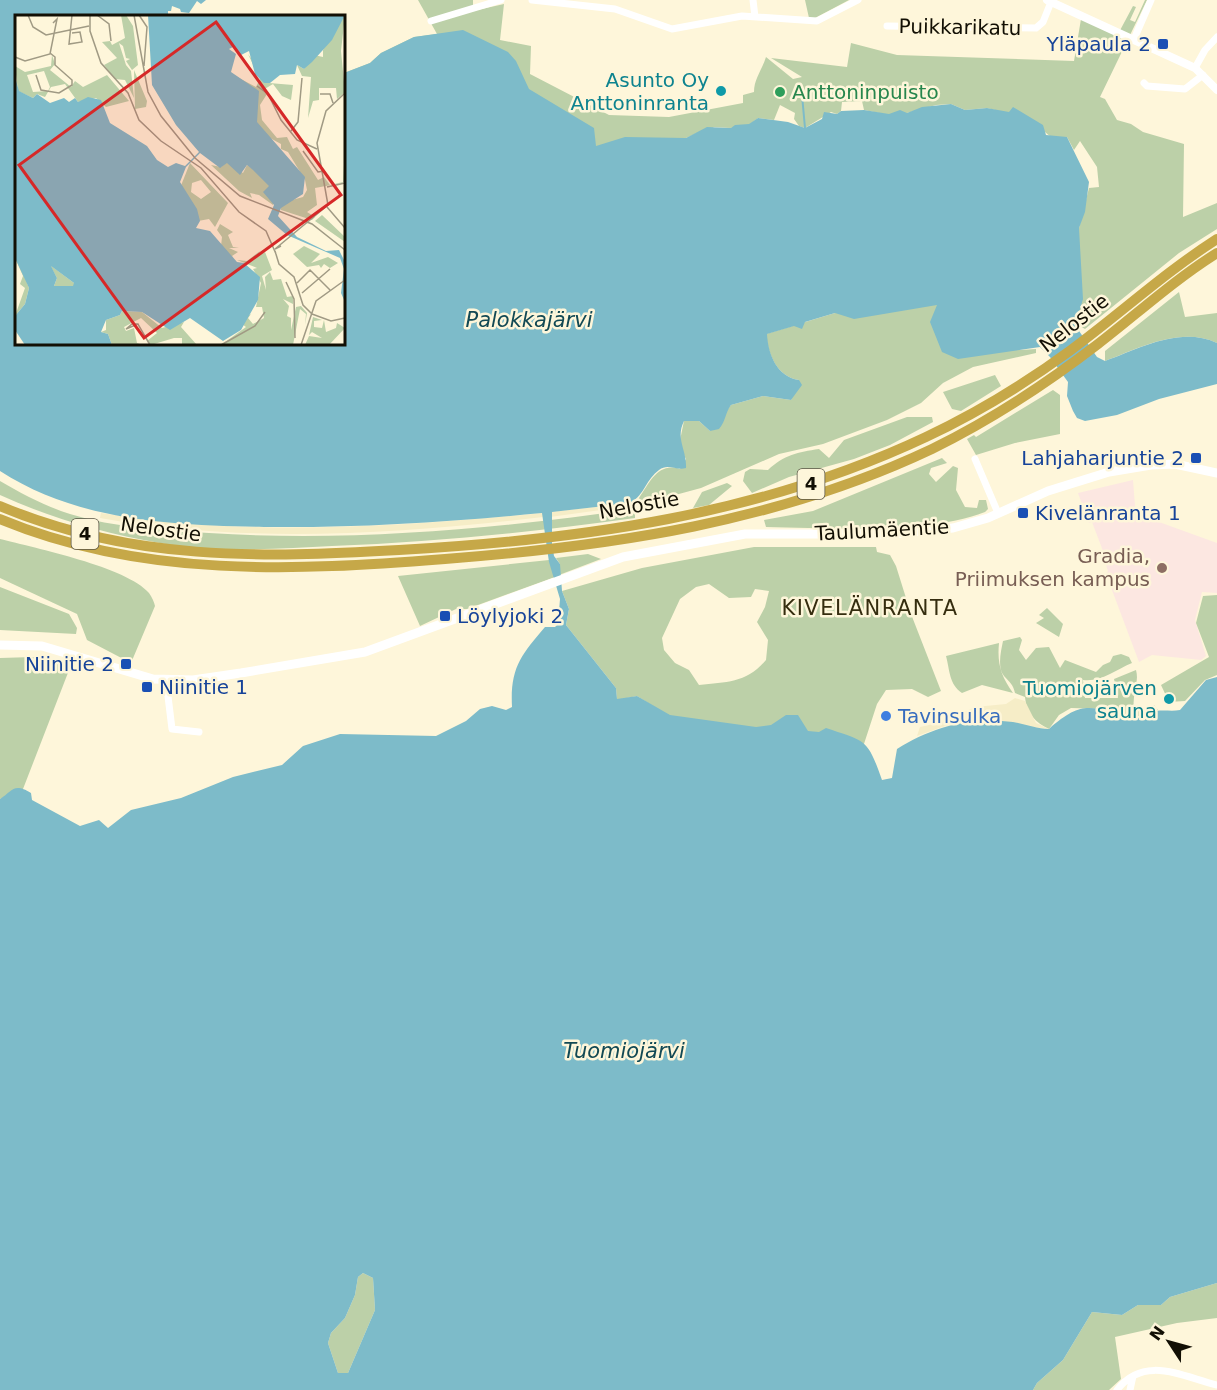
<svg xmlns="http://www.w3.org/2000/svg" width="1217" height="1390" font-family="'DejaVu Sans',sans-serif">
  <rect width="100%" height="100%" fill="#fef6da"/>
  <path fill="#fce7e1" d="M1133 480 1136 519 1159 522 1217 543V593L1202 592 1195 620 1206 656 1201 660 1152 655 1139 662 1106 574 1108 571 1106 565 1108 564 1092 522 1089 523 1078 493Z"/>
  <path fill="#bcd0a8" fill-rule="evenodd" d="M418 0H473V11L504 4 500 40 531 46 530 74 609 115 669 117 743 103V95L754 92C754 79 762 70 766 57L793 79 802 77 771 58 847 67 851 43 897 55 1074 61 1081 19 1117 36 1133 6 1136 7 1130 20 1135 22 1145 0H1147L1100 97 1105 99 1117 120 1131 124 1143 132 1184 144 1183 217 1217 203V229L1179 253 1085 329 1076 324 1079 228 1089 188 1099 187 1097 167 1080 141 1074 150 1067 137H1051L1028 118 987 108 965 110 951 104 936 105 907 113 889 115 864 110 862 101 842 102 841 111 837 114 831 112 805 128 799 126 794 119 795 113 780 105 774 120 758 118 749 125 731 128 714 127 650 167 344 73 370 63 381 53 414 37 437 34ZM699 132 671 151 643 143 646 138H686Z
    M805 0H849L815 18H809Z
    M949 269 1020 350 1036 349V353L973 367 943 383 921 403 887 420 823 444 779 454 701 488 642 504 639 498C650 482 658 462 680 469L686 459 679 445 684 421H699L710 431 731 405 763 396 791 400 799 380C777 377 768 354 766 334L835 313Z
    M1179 292 1185 317 1217 313V343C1180 326 1140 348 1105 361V351Z
    M995 375 1001 386 961 411 952 409 943 392Z
    M1053 390 1060 395V434L1015 443 976 455 967 439 974 435 976 437Z
    M907 417H932L933 422 890 445 854 459 789 477 752 493 743 481 745 472 750 469 768 470C784 455 798 452 819 449L829 458 844 440Z
    M942 458 947 463 931 468 929 474 936 482 953 466 958 468 956 490 965 507 977 508 979 500H986L988 509 985 512C924 535 832 528 766 527L764 520 813 511Z
    M0 481C22 494 45 506 70 514 115 528 163 530 209 533 351 542 494 529 635 509V518C534 532 434 542 332 546 276 549 217 553 160 543 106 534 50 518 0 495Z
    M727 483 732 486 709 505 693 508 702 492Z
    M0 539C35 548 127 567 149 593 152 597 154 602 155 606L131 663 87 640 77 614 0 578Z
    M754 547H876L877 552 890 555 896 566 911 614 941 691 928 697 912 689 886 690 877 704 862 750 738 759 637 696 617 700 616 688 566 625 569 609 562 591 642 568ZM709 584 729 598 751 597 755 589 769 591 765 607 757 622 768 640 766 660C747 683 727 682 699 685L689 670 675 663 664 650 662 638 680 599 696 587Z
    M588 554 601 559 559 575 560 564 556 558Z
    M549 560 555 577 467 609H456L420 626 398 576Z
    M0 587 69 614 77 628 76 634 0 630Z
    M1217 595V675L1205 680 1185 701 1169 702 1161 685 1209 657 1196 623 1203 596Z
    M1047 608 1063 624 1059 637 1036 623 1044 618 1039 615Z
    M1020 637 1022 640 1019 650 1026 660 1036 648 1049 647 1060 668 1065 660 1096 672 1103 665 1110 662 1113 656 1121 654 1129 657 1132 663C1115 670 1102 682 1083 680L1085 698H1118L1114 679 1136 670C1140 684 1130 698 1135 711L1154 705 1158 710 1132 718 1103 709 1071 708 1059 715 1049 729C1036 723 1026 713 1025 697L1015 693C1013 684 1010 683 1004 676 997 667 1001 651 1003 641Z
    M999 643C997 664 1001 676 1013 693L982 685 962 693C949 684 950 671 946 656Z
    M33 657 71 665 23 789 0 799V658Z
    M363 1273 373 1278 375 1310 348 1373H338L328 1343 331 1333 345 1318 355 1295 358 1277Z
    M1217 1283V1318L1177 1323 1115 1337 1121 1379 1109 1390H1033L1037 1383 1063 1360 1092 1312 1122 1315 1138 1305H1161L1170 1297Z"/>
  <path fill="#f6edc7" d="M639 498 637 505 550 517 551 512 631 503Z
    M101 513C247 537 395 527 543 513V517C398 534 245 544 100 518Z
    M1015 698 1025 701 1036 723 1049 729 983 722 945 726 917 736 920 727 942 722 975 707 1006 704Z"/>
  <path fill="#7dbbc9" fill-rule="evenodd" d="M0 0H206L201 4 197 1 189 13 181 12 180 9 172 6 171 11H168V16H16V344H344V73L370 63 381 53 414 37 463 30 508 52 516 61 529 89 594 128 596 146 625 137 686 138 707 127 731 128 735 125 749 124 758 118 788 122 805 128 822 119 824 112 837 114 841 111 864 110 889 114 900 110 907 113 922 107 951 104 965 110 987 108 1009 112 1013 107 1043 125 1046 135 1067 137 1089 182 1085 212 1079 228 1083 299 1076 323 1077 328 1097 357 1105 361C1141 348 1180 326 1217 343V384L1159 399 1117 415 1085 421 1077 418 1073 411 1067 396 1068 382 1050 357 1040 347 958 359 942 352 930 322 937 305 854 319 835 313 805 322 802 329 794 326 767 334C768 354 777 377 799 380L802 385 791 400 763 396 731 405C725 413 726 421 719 429L710 431 699 421H684C675 439 687 450 686 468 676 471 668 463 659 470 647 478 644 495 631 503L552 512V544L554 556 560 564 562 591 569 609 566 625 616 688 617 699 637 696 670 715 756 727 771 725 786 715H798L808 731 819 732 826 728C867 742 867 738 882 780L892 778 897 749C931 727 972 716 1013 722 1025 724 1037 729 1049 729 1083 699 1091 707 1131 718 1139 720 1145 714 1152 712 1162 709 1171 712 1180 710L1206 680 1217 677V1283L1170 1297 1161 1305H1138L1122 1315 1092 1312 1063 1360 1037 1383 1033 1390H0V799C12 792 13 782 31 793L32 800 80 826 99 820 108 828 131 810 181 798 233 777 282 765 303 746 340 734 436 736 466 721 480 709 492 706 506 710 512 707C510 668 521 655 545 627H555L558 624 560 599 549 562 542 513C449 522 358 528 264 527 173 525 79 522 0 471ZM363 1273 373 1278 375 1310 348 1373H338L328 1343 331 1333 345 1318 355 1295 358 1277Z"/>
  <g fill="none" stroke-linecap="round" stroke-linejoin="round">
    <path stroke="#7dbbc9" stroke-width="2" d="M802 95 805 128"/>
    <path stroke="#fff" stroke-width="7" d="M532 0 615 9 672 29 742 16 817 21 858 0
      M753 0 755 17
      M431 21 501 0
      M887 26 1036 28 1043 22 1051 2
      M1134 39 1151 0
      M1195 68 1205 50 1217 37
      M1144 83 1147 86 1185 89 1203 75
      M975 459 998 513
      M166 680 172 729 199 732
      M1117 1390C1144 1354 1183 1377 1217 1385
      M1130 1390 1133 1376"/>
    <path stroke="#fff" stroke-width="8" d="M1047 0 1195 68 1217 90"/>
    <path stroke="#fff" stroke-width="9" d="M0 645 42 646 153 679 193 680 241 673 365 652 623 557 745 534H892L953 528 988 518 1048 491 1109 472 1151 465 1175 464 1217 473"/>
    <path stroke="#c6a848" stroke-width="10" d="M0 506C130 561 261 558 399 550 579 540 761 515 926 437 977 413 1026 383 1071 350 1121 313 1164 273 1217 239
      M0 519C142 578 295 571 445 559 613 546 778 522 932 449 991 420 1046 384 1098 344 1137 314 1174 280 1217 253"/>
  </g>
  <g fill="#1a4fb4" stroke="#fef6da" stroke-width="2">
    <rect x="1157" y="38" width="12" height="12" rx="3"/>
    <rect x="1190" y="452" width="12" height="12" rx="3"/>
    <rect x="1017" y="507" width="12" height="12" rx="3"/>
    <rect x="439" y="610" width="12" height="12" rx="3"/>
    <rect x="120" y="658" width="12" height="12" rx="3"/>
    <rect x="141" y="681" width="12" height="12" rx="3"/>
  </g>
  <g fill="#0f9aa8" stroke="#fef6da" stroke-width="2">
    <circle cx="721" cy="91" r="6"/>
    <circle cx="1169" cy="699" r="6"/>
  </g>
  <circle fill="#2e9e5b" stroke="#fef6da" stroke-width="2" cx="780" cy="92" r="6"/>
  <circle fill="#8d6e63" stroke="#fef6da" stroke-width="2" cx="1162" cy="568" r="6"/>
  <circle fill="#3f7fe0" stroke="#fef6da" stroke-width="2" cx="886" cy="716" r="6"/>
  <g text-anchor="middle" stroke-width="5" stroke-linejoin="round" paint-order="stroke">
    <g fill="#fef6da" stroke="#595444" stroke-width="1.5">
      <rect x="797.5" y="469" width="27" height="30" rx="4.5"/>
      <rect x="71.5" y="519" width="27" height="30" rx="4.5"/>
    </g>
    <g font-size="18" font-weight="bold" fill="#120f04">
      <text x="811" y="490">4</text>
      <text x="85" y="540">4</text>
    </g>
    <g font-size="20" fill="#120f04" stroke="#fef6da">
      <text transform="translate(960 27) rotate(1)" y="7">Puikkarikatu</text>
      <text transform="translate(1074 323) rotate(-38)" y="7">Nelostie</text>
      <text transform="translate(639 505) rotate(-10)" y="7">Nelostie</text>
      <text transform="translate(161 529) rotate(8)" y="7">Nelostie</text>
      <text transform="translate(882 530) rotate(-3)" y="7">Taulumäentie</text>
    </g>
    <g font-size="20" fill="#164399" stroke="#fef6da" text-anchor="end">
      <text x="1151" y="51">Yläpaula 2</text>
      <text x="1184" y="465">Lahjaharjuntie 2</text>
      <text x="1035" y="520" text-anchor="start">Kivelänranta 1</text>
      <text x="457" y="623" text-anchor="start">Löylyjoki 2</text>
      <text x="114" y="671">Niinitie 2</text>
      <text x="159" y="694" text-anchor="start">Niinitie 1</text>
    </g>
    <g font-size="20" fill="#0d838f" stroke="#fef6da" text-anchor="end">
      <text x="709" y="87">Asunto Oy<tspan x="709" dy="23">Anttoninranta</tspan></text>
      <text x="1157" y="695">Tuomiojärven<tspan x="1157" dy="23">sauna</tspan></text>
    </g>
    <g font-size="20" fill="#27864d" stroke="#fef6da" text-anchor="start">
      <text x="792" y="99">Anttoninpuisto</text>
    </g>
    <g font-size="20" fill="#785e54" stroke="#fef6da" text-anchor="end">
      <text x="1150" y="563">Gradia,<tspan x="1150" dy="23">Priimuksen kampus</tspan></text>
    </g>
    <g font-size="20" fill="#366cbe" stroke="#fef6da" text-anchor="start">
      <text x="898" y="723">Tavinsulka</text>
    </g>
    <g font-size="21" font-style="italic" fill="#124954" stroke="#fef6da">
      <text x="529" y="327">Palokkajärvi</text>
      <text x="624" y="1058">Tuomiojärvi</text>
    </g>
    <g font-size="21" letter-spacing="1.5" fill="#352d0f" stroke="#fef6da">
      <text x="870" y="615">KIVELÄNRANTA</text>
    </g>
  </g>
  <g transform="translate(15 15)">
    <rect width="330" height="330" fill="#fef6da"/>
    <path d="M106 0H111L118 11 123 50 117 55 111 46 115 44 111 43 108 31 104 28 111 50 116 56 119 83 110 65 100 64 89 50 102 43 87 27 95 26 97 30 110 23ZM330 0 326 36 330 77 322 84 321 73H304V85L298 86 293 103 296 62 287 61 282 50 289 54 299 40 308 42V35ZM233 39 254 68 278 70 276 85 267 81 258 69 248 75 252 79 245 90 247 105 262 123 272 122 278 134 282 132 303 165 309 162 315 170 328 167 330 133V166L327 168 300 173 302 190 292 197 300 202 297 205 266 195V180L277 185 288 182 292 175 290 165 273 137 266 134V129L244 117 222 62 241 72 245 64ZM37 40 40 49 35 55 56 72 60 66 68 72 92 60 114 86 91 92 81 83 63 87 50 69 36 72 30 82 22 79 18 83 3 76 0 51 10 57 36 51ZM29 56 35 72 33 76 18 77 12 60ZM119 55 132 86 131 92 120 94ZM212 147 228 158 232 150 260 169 258 190 244 180 235 178 237 183 224 176 196 150 206 152ZM175 148 213 188 200 212 194 204 183 206 163 178ZM186 165 196 177 186 184 176 177 177 168ZM307 200 330 222V227L300 206ZM205 209 218 217 213 220 218 232 224 233H214L223 237 217 241 219 244 206 231 207 222 202 215ZM289 231 305 239 296 248 313 242 323 248 315 253 309 249 306 253 304 250 292 252 278 239ZM245 236 242 241 250 237 257 255 247 261 251 275 250 262 255 257 258 265 266 264 272 282 278 281V289L268 284 274 291 272 301 276 303V315L281 292 286 291 292 298 290 310 291 299 285 294 278 330H206L231 312 223 306 236 299 233 303 238 309 249 303 247 292H241L246 268 238 254 242 253 222 245 232 246ZM0 243 3 244 14 273 10 289 0 301 10 273 5 269 8 261ZM35 250 59 268V271H39L42 263ZM107 296 127 297 147 313 169 307 166 312 182 330H167V323H159L136 330 132 326 142 318 126 303 109 312 111 316 119 313 122 328 127 330H97L93 319 86 317 91 315V305L105 300ZM298 302 307 305 299 306V312L307 313 309 305 311 317 321 313 322 308 330 313 314 330H290L294 321 307 323 297 317 294 320Z" fill="#bcd0a8" fill-rule="evenodd"/>
    <path d="M133 0H330L317 25 297 47 289 54 282 50 280 59 265 60 255 68H249L240 59 234 36 226 40 218 32 214 34 221 39 216 57 244 76 242 107 290 162 288 179 266 193 263 201 282 222 311 236 324 235 330 247V287L326 278 329 254 325 243 272 220 253 204 259 190 248 177 254 171 238 155 232 150 225 160 212 148 205 153 185 138 171 152 165 167 182 194 185 206 181 213 195 216 222 247 229 248 245 262 243 285 226 315 208 326 175 303 155 315 127 297 107 296 105 300 91 305 86 317 93 319 97 330H10L0 315V301L10 289 14 273 0 243V62L4 76 18 83 22 79 35 88 49 83 54 87 60 83 63 87 73 82 86 85 95 108 132 131 142 145 153 152 161 148 170 151 184 137 161 110 137 70ZM36 251 59 268 58 271H39L42 263Z" fill="#7dbbc9" fill-rule="evenodd"/>
    <path fill="none" stroke="#a09a84" stroke-width="1.5" d="M13 0 18 12 31 20 74 11M75 0V16L86 48 113 78 124 105 146 126 186 153 224 197 251 216 261 239M82 0 94 9 96 26M119 0 133 77 146 101 180 143 225 181 297 209 330 235M124 0 132 12 129 51M57 18 65 17 67 27 54 29 57 0M0 42 10 46 35 39 42 4 38 8M21 60 26 75 44 78 57 70V65L40 50V42L35 38M242 71 253 79 266 105 282 125 302 134M305 79H315L318 88M276 116 283 107 287 63M288 136 303 157 309 156M312 172 330 168M312 192 330 213M266 231 260 234 313 190 302 128 311 96 330 78M260 236 264 249 279 262 288 290 297 299M271 267 279 284 280 323M282 268 295 255 315 275M287 278 315 254M297 299 316 306 330 303M123 309 111 314 117 309H123L124 311 135 330M206 330 240 311 250 297M286 330 301 286 330 265"/>
    <path fill="#d62828" fill-opacity="0.15" stroke="#d62828" stroke-width="3" d="M201 7 326 180 129 323 4 150Z"/>
    <rect width="330" height="330" fill="none" stroke="#120f04" stroke-width="3"/>
  </g>
  <g transform="translate(1169 1342) rotate(306)" stroke="#fef6da" stroke-width="4.5" paint-order="stroke">
  <path d="M0-4.5L10 22L0 15L-10 22Z" fill="#120f04"/>
  <text y="-9" font-size="16" font-weight="bold" text-anchor="middle" fill="#120f04">N</text>
  </g>
</svg>
